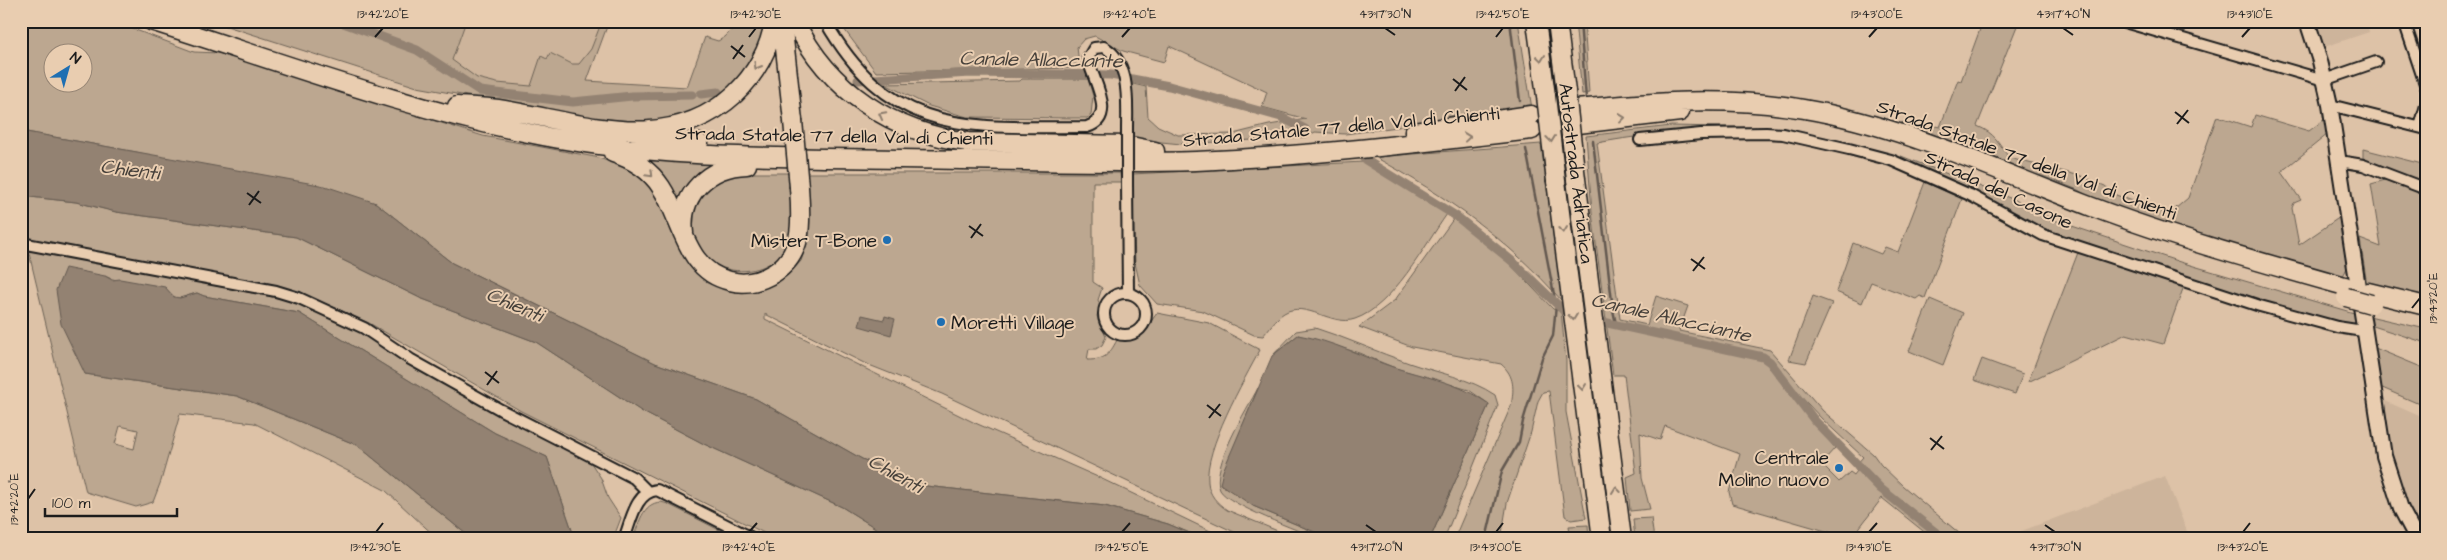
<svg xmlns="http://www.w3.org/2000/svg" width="2447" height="560" font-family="'Architects Daughter',sans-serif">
  <rect width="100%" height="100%" fill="#ddc2a7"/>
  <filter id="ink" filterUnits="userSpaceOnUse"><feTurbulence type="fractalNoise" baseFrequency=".02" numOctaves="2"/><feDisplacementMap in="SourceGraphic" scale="10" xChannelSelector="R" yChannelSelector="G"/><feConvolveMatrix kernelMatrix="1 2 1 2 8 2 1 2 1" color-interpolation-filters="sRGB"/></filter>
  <g filter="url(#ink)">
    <path fill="#cdb49b" d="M466 21H602L591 49 579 64H572L550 53 531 86 496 83 477 78 452 60Z
      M2312 21H2366L2369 32 2321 48Z
      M2383 400 2426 419V539L2408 507 2395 470 2381 402Z
      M2165 476 2190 539H2001Z"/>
    <path fill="#bca790" stroke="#6c6256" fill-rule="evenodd" d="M21 21H112L194 52 219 53 483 136 595 157 627 167 651 184 689 266 707 283 731 291H753L772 285 789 274 801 261 809 237 806 173H1120L1121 182H1093V282L1102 288 1098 300 1100 305 1097 316 1106 337 1102 345 1096 349H1089L1087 360C1105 360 1109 355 1117 340L1140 337 1157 313 1209 323 1260 350C1244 380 1204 449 1208 482 1209 495 1217 503 1227 510L1297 539H1249L942 394 864 363 765 314V319L973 422 1100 478 1227 539H1204L1168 524 1105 506 926 486 862 459 756 399 655 363 452 263 376 203 136 152 21 131ZM52 52H82V82H52Z
      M211 21H466L452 60 477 78 497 83 531 86 541 56 547 59 550 53 572 64H579L591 49 602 21H609L587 81 687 87 705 37 718 41 725 37 740 21H765L761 44 748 66 715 102 684 116 642 122 584 117 417 87Z
      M838 21H1518L1532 109 1345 134 1315 132 1307 137 1181 144 1132 139 1133 116 1129 83 1146 87 1148 117 1158 126 1178 135 1233 134 1269 125 1306 119 1262 107 1267 92 1169 46 1164 62 1123 51 1095 36 1084 39 1077 47 1079 64 1075 68 876 72Z
      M1575 21H1584L1589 93 1582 94Z
      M1983 21H2019L1977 126C1995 133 1999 143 2009 158L2081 176 2105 186 2116 195 2169 214 2188 198 2217 116 2251 127 2255 115 2309 131 2325 119 2328 134 2281 172 2301 200 2294 203 2292 208 2299 245 2340 217 2347 268 2342 278 2283 263 2103 205 2078 190 2042 176 2020 172 1901 123 1909 121 1940 127 1958 80 1961 81Z
      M1022 79H1088L1093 96 1091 115 1087 118H1072L967 117 929 106 885 84 1020 81Z
      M1671 126 1776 128 1812 135C1741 126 1667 130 1597 143L1620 319 1647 325 1656 296 1688 306 1679 331 1770 350 1823 411 1873 454 1881 465 1903 486 1966 539H1933L1882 498 1857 531 1843 536 1732 504 1729 492 1740 454 1665 426 1660 440 1640 433 1642 478 1650 509 1630 511 1627 477 1636 473 1624 375H1613L1592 212 1586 136ZM1792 387 1822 419 1863 457 1854 467 1857 471 1854 475 1850 472 1839 482 1818 461 1826 458 1835 448 1791 394Z
      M1541 144 1562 301C1508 239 1446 196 1375 157Z
      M2363 149 2426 165V298L2367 285 2360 239 2381 247 2371 184 2389 179 2391 170 2363 160Z
      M1901 156 2015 200 2054 220 2180 262 2354 313 2356 322 2351 325 2286 308 2062 236C2032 224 2005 207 1976 193 1951 181 1924 173 1901 156Z
      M641 158 719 164 684 200 678 199 671 188Z
      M1363 162 1447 214C1425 245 1392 307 1355 319 1333 327 1305 300 1284 313 1276 318 1269 329 1263 336L1254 335 1203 311 1157 304 1140 285 1135 263 1132 174Z
      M718 173H788C791 192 796 214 792 233 781 284 700 283 691 232 690 228 692 222 693 217 693 212 692 203 694 198 698 189 712 180 718 173Z
      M1925 182 1962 199 1925 298 1920 296 1916 299 1871 282 1862 303 1836 292 1853 243 1881 254 1885 247 1898 252Z
      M21 196 76 202 116 212 296 237 420 298 536 342 641 411 704 444 842 507 882 532 900 539H776L521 411 369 323 311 297 277 286 21 238Z
      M1454 218 1510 264 1553 309 1561 311 1566 361V412L1586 518 1571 520 1565 516 1549 391 1543 392 1538 401 1531 432 1507 503 1501 539H1454L1511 406C1514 389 1515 376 1501 364L1412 347 1359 327 1395 300Z
      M28 249 288 300 311 308 358 329 589 460 601 478 608 498 621 518 613 539H575L547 457 495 433 299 313 204 296 197 293C191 294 183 298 178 298 171 297 169 289 162 287 147 283 117 283 105 276L85 374 237 396 357 445 472 539H438L385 490 254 423 180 414 161 481 153 502 136 507 86 492ZM120 426 138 430 134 449 115 444Z
      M2079 250 2184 286 2163 344 2126 334 2028 382Z
      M1813 296 1832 303 1806 363 1789 360Z
      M1930 299 1963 313 1943 365 1909 351Z
      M2369 316 2426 329V343L2370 325Z
      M1315 328C1347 338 1377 352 1409 363 1438 373 1470 378 1495 395L1498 405 1444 539H1430L1489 404 1469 390 1395 368 1359 353 1298 335 1272 356 1296 331Z
      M2375 348 2426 369V407L2380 387Z
      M1982 359 2023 374 2015 394 1974 380Z
      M1258 388 1233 450 1253 506 1331 539H1319C1300 531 1228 505 1220 490 1210 467 1247 409 1258 388Z
      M661 502 668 504 737 539H633C639 524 642 503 661 502Z
      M1651 518 1654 539H1635L1633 519Z
      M1588 525 1589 539H1571L1569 526Z"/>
    <path fill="#938272" stroke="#635950" d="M21 131 325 186 376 203 452 263 655 363 756 399 862 459 926 486 1105 506 1168 524 1204 539H900L882 532 842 507 704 444 641 411 536 342 420 298 296 237 116 212 76 202 21 196Z
      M65 268 105 276 112 280 120 279 165 287 174 297 180 298 197 293 204 296 299 313 495 433 547 457 575 539H472L357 445 237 396 85 374 61 324 56 290Z
      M862 315 884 320 885 316 895 319 891 335 859 326Z
      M1298 335C1334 341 1362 357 1396 368 1432 379 1457 382 1489 404L1430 539H1331L1253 506 1220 484 1223 471 1272 356Z"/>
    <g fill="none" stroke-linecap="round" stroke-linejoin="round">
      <path stroke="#635950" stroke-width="2.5" d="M352 21 355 28
        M1510 21 1520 101
        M1580 21 1586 99
        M1593 141 1613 310 1616 324
        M1486 539 1502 471 1519 442 1523 421 1542 358 1553 336 1556 305 1526 149"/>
      <path stroke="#938272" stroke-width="9" d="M338 21 417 50 480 91 573 102 632 96 692 95
        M858 80 970 73 1111 75 1169 86 1281 117 1305 129
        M701 94 718 92
        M1364 159 1456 216 1512 261 1563 310 1603 322 1763 357 1770 362 1815 421 1881 489 1944 539"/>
      <defs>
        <path id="street" d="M825 21C892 138 968 127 1087 127 1119 117 1091 78 1088 58L1094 48 1104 47C1131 62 1127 103 1127 129
          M2121 21 2324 80 2376 62
          M2404 21 2426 87
          M2330 105 2426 129
          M2420 127 2426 105
          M1640 140 1701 134 1766 133 1783 134 1849 149 1891 160 1970 195 2043 235 2260 306 2337 327 2363 331
          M2339 161 2363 165 2426 189
          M1127 184 1128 293
          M21 243 276 291 299 298 364 328 410 359 501 410 634 478 648 492
          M1104 314a21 21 0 1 1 42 0a21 21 0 1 1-42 0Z
          M624 539C631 522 635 492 657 490L754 539"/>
        <path id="secondary" d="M2307 21 2320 61 2330 105 2384 456 2401 509 2417 539"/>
        <path id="highway" d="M151 21C281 62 409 110 543 136 661 159 781 157 900 159 999 160 1097 164 1196 161 1309 156 1420 143 1532 130
          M782 21 793 121
          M795 21C828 91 894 133 968 142L1126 145 1155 151
          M1536 21 1546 96
          M1557 21 1566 92
          M457 106C470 107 485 107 498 109 580 121 665 158 735 94 755 75 770 49 774 21
          M1576 109C1652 102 1727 96 1804 109 1904 126 1997 171 2092 207 2174 238 2260 262 2345 286
          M1578 124 1680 112
          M1414 132 1531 115
          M640 138 699 143
          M613 153C632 159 650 170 661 187 683 220 685 271 730 281 745 285 761 281 774 273 805 253 801 219 799 187
          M1576 179 1622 539
          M1556 181 1602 539
          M684 233C679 194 709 166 747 165
          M2368 292 2426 306"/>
      </defs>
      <use href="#street" stroke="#1c1c1c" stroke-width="14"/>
      <use href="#secondary" stroke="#1c1c1c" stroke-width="18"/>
      <use href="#highway" stroke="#1c1c1c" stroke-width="21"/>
      <use href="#street" stroke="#e9cdb0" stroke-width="10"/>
      <use href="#secondary" stroke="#e9cdb0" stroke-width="14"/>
      <use href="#highway" stroke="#e9cdb0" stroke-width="18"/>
      <defs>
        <path id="street-bridge" d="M1127 129V184"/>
        <path id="highway-bridge" d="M1566 92 1576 179
          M1546 96 1556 181
          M793 121 799 187
          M2346 297 2371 304"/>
      </defs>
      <use href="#street-bridge" stroke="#1c1c1c" stroke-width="14" stroke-linecap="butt"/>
      <use href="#highway-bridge" stroke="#1c1c1c" stroke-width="21" stroke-linecap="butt"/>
      <use href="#street-bridge" stroke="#e9cdb0" stroke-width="10"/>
      <use href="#highway-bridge" stroke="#e9cdb0" stroke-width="18"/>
    </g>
    <defs><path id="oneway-chevron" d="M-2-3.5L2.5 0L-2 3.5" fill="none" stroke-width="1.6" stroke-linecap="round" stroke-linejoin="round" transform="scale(1.25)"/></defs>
    <g stroke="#8d7d6d">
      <use href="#oneway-chevron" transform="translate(1541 58) rotate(83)"/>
      <use href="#oneway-chevron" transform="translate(757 66) rotate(120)"/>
      <use href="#oneway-chevron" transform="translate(882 115) rotate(-152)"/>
      <use href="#oneway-chevron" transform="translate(1622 118) rotate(-7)"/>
      <use href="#oneway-chevron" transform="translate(1467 137) rotate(-6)"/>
      <use href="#oneway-chevron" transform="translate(1551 139) rotate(83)"/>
      <use href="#oneway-chevron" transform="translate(650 174) rotate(45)"/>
      <use href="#oneway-chevron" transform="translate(1563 230) rotate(83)"/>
      <use href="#oneway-chevron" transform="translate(1573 317) rotate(83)"/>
      <use href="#oneway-chevron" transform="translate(1582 387) rotate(83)"/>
      <use href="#oneway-chevron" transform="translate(1616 490) rotate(-97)"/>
    </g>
  </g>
  <path fill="none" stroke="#1c1c1c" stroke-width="2" d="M1385 28 1395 35M2063 28 2073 35M375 37 383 28M749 37 756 28M1122 37 1130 28M1496 37 1503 28M1869 37 1877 28M2242 37 2250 28M731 46 745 57M733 59 743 45M1453 79 1467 90M1455 91 1465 77M2175 112 2189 123M2177 124 2188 110M247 193 261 203M249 205 259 191M969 226 983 236M971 238 981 224M1691 259 1705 269M1693 271 1704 257M2412 308 2420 298M485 372 499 383M487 385 497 371M1207 405 1221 416M1209 418 1220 404M1930 438 1944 449M1931 450 1942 436M28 499 35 489M1366 525 1376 532M2045 525 2055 532M376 532 383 523M749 532 757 523M1122 532 1130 523M1496 532 1503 523M1869 532 1877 523M2243 532 2250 523"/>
  <g fill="#1f6fb2" stroke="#e9cdb0" stroke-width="2">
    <circle cx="887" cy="240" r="5"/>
    <circle cx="941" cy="322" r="5"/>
    <circle cx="1839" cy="468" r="5"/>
  </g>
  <g text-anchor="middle" stroke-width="4" stroke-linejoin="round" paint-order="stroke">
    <g font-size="19" fill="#1c1c1c" stroke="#e9cdb0">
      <text transform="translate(1341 126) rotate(-5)" y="7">Strada Statale 77 della Val di Chienti</text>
      <text transform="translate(834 135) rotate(1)" y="7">Strada Statale 77 della Val di Chienti</text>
      <text transform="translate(2027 159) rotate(20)" y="7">Strada Statale 77 della Val di Chienti</text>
      <text transform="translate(1577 173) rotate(83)" y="7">Autostrada Adriatica</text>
      <text transform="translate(1999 189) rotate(25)" y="7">Strada del Casone</text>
    </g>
    <g font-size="19" fill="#1c1c1c" stroke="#e9cdb0" text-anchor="end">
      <text x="877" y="247">Mister T-Bone</text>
      <text x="951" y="329" text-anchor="start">Moretti Village</text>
      <text x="1829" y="464">Centrale<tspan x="1829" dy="22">Molino nuovo</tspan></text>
    </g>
    <g font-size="20" font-style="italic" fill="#46403a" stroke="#e9cdb0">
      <text transform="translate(1041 59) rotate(1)" y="7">Canale Allacciante</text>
      <text transform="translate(130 169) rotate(7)" y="7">Chienti</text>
      <text transform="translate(515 304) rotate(23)" y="7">Chienti</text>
      <text transform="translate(1671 317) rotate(13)" y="7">Canale Allacciante</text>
      <text transform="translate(896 473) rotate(29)" y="7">Chienti</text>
    </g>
  </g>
  <rect width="2447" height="560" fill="none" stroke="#e9cdb0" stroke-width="55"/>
  <g transform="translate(68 68) rotate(37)"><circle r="24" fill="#e9cdb0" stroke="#978675"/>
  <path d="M0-4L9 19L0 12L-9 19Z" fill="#1f6fb2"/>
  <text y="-8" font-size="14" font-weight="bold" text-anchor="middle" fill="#1c1c1c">N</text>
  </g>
  <path d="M45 508v8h132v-8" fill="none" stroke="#1c1c1c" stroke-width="2.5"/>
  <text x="52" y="508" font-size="15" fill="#1c1c1c" stroke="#e9cdb0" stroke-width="4" paint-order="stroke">100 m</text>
  <rect x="28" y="28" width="2392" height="504" fill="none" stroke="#1c1c1c" stroke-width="2"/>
  <g font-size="12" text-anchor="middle" fill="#1c1c1c">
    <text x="383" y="18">13°42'20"E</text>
    <text x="756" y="18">13°42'30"E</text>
    <text x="1130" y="18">13°42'40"E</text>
    <text x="1385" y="18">43°17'30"N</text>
    <text x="1503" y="18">13°42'50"E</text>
    <text x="1877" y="18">13°43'00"E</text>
    <text x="2063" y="18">43°17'40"N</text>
    <text x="2250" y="18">13°43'10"E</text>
    <text transform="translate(2433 298) rotate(-90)" y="4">13°43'20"E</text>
    <text transform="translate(14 499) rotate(-90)" y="4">13°42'20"E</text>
    <text x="376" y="551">13°42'30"E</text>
    <text x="749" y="551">13°42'40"E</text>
    <text x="1122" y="551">13°42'50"E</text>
    <text x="1376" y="551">43°17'20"N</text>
    <text x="1496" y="551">13°43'00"E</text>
    <text x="1869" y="551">13°43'10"E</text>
    <text x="2055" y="551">43°17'30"N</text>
    <text x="2243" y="551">13°43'20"E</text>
  </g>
</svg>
